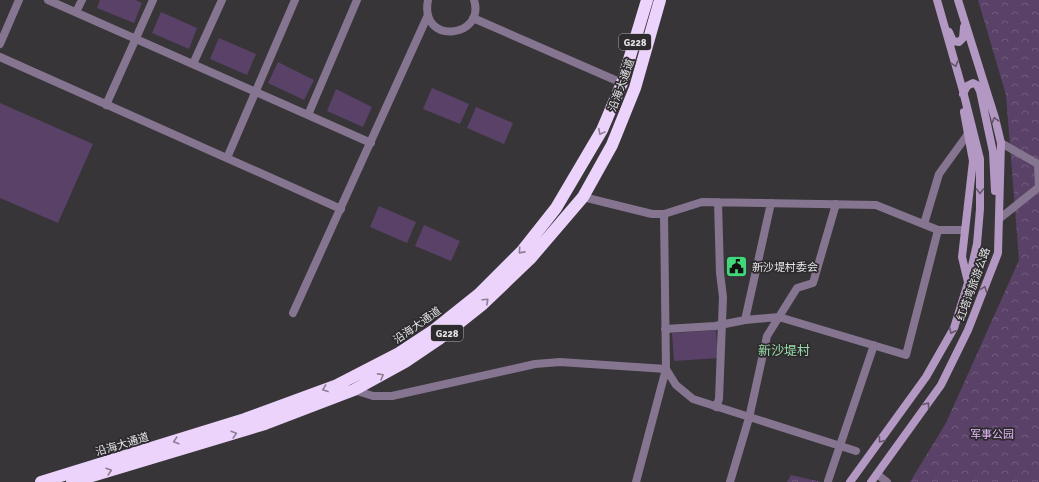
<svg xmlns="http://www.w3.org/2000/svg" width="1039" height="482" font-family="Signika,'Noto Sans SC',sans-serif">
  <defs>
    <pattern id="forest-crowns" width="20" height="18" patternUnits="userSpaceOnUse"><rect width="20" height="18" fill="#594167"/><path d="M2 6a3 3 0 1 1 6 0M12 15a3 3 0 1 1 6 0" fill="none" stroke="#715c7d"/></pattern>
  </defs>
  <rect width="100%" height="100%" fill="#373538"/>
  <path fill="url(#forest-crowns)" d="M978 0H1039V482H910L946 423 1019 260 1006 95Z
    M791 475 821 482H787Z"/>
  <path fill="#594167" d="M100 0H136L142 3 134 23 97 8Z
    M161 12 197 28 189 49 152 33Z
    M219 38 256 54 247 75 210 59Z
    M278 62 314 80 304 100 268 83Z
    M432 88 469 104 460 124 423 109Z
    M336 89 372 107 363 127 327 111Z
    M0 103 93 144 58 223 0 198Z
    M476 107 513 123 504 144 467 128Z
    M379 206 416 222 407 243 370 227Z
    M424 225 460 241 451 261 415 246Z
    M716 330 718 358 674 361 672 333Z"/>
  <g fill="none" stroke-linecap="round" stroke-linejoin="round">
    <path stroke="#867590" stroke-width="8" d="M48 0 371 143
      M428 0C419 46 486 38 474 0
      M76 12 82 0
      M473 18 622 83
      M0 44 19 0
      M0 57 341 209
      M193 64 222 0
      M106 105 153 0
      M308 115 357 0
      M227 158 295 0
      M583 197 652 214H664L702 202 876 205 938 230H964
      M999 219 1039 187 1038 164 1001 143
      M924 224 939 174 968 134
      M293 313 428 15
      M745 320 771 203
      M665 329 715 326 745 320 779 317 906 355 938 230
      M354 390 373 396H392L535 364 560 362 666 369 676 385 693 399 856 451
      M716 407 719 399 723 297 720 273 718 202
      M877 474 887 482
      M828 481 874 345
      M636 482 666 369 664 214
      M730 482 749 418 767 336 797 288 813 283 836 204"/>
    <path stroke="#b398c3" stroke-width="8" d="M949 32 953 41 959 42 963 38 964 27
      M963 94 967 86 973 83 977 85 980 91 993 152 995 191
      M964 112 973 161 962 257 968 282
      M850 482 926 377 954 328 968 283 977 244 980 209V159L963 91 937 0
      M871 482 941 385 968 330 998 253 1001 143 995 118 958 0"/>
    <path stroke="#ecd3fb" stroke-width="12" d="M41 482 245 419 335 386 399 353 434 330 479 294 522 251 556 208 602 130 622 83 647 0
      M72 482 265 424 354 390 405 362 439 339 483 304 530 259 583 197 612 145 635 88 660 0"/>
  </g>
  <defs><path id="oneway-chevron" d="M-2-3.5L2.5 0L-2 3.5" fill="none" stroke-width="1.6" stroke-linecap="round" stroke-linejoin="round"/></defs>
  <g stroke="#63576a">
    <use href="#oneway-chevron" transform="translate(955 64) rotate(74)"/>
    <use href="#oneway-chevron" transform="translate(995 120) rotate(-105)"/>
    <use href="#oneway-chevron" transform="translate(980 191) rotate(90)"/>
    <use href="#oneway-chevron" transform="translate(984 289) rotate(-69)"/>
    <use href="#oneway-chevron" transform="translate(952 331) rotate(117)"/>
    <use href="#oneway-chevron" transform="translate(927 405) rotate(-54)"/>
    <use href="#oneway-chevron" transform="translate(881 440) rotate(126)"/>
  </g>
  <g stroke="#8c7f94">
    <use href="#oneway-chevron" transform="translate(601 132) rotate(118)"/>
    <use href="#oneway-chevron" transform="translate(521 251) rotate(132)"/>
    <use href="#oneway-chevron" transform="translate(486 301) rotate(-43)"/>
    <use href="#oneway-chevron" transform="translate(381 376) rotate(-29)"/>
    <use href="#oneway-chevron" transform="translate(325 389) rotate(160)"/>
    <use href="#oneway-chevron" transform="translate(234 434) rotate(-17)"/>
    <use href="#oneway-chevron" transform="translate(176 441) rotate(163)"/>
    <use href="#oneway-chevron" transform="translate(109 471) rotate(-17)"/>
  </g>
  <defs>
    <symbol id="civic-square" viewBox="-11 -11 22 22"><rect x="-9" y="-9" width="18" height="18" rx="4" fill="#43d77b" stroke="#2d2b2e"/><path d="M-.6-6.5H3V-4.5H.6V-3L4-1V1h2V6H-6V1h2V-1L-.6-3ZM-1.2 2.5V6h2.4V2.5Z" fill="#111"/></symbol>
  </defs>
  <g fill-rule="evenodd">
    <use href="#civic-square" x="724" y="254" width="25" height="25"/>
  </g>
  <g text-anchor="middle" stroke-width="3.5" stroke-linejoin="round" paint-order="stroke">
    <g fill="#2d2b2e" stroke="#adacae" stroke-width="1">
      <rect x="619" y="34" width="32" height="16" rx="3"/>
      <rect x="431" y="325" width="32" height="16" rx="3"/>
    </g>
    <g font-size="10" font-weight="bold" fill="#e4e3e5">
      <text x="635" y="46">G228</text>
      <text x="447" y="337">G228</text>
    </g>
    <g font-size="11" fill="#e4e3e5" stroke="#2d2b2e">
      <text transform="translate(621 85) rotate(-70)" y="4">沿海大通道</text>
      <text transform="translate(973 284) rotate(-70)" y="4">红塔湾旅游公路</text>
      <text transform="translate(417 325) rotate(-35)" y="4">沿海大通道</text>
      <text transform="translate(122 444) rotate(-17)" y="4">沿海大通道</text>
    </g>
    <g font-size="11" fill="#e4e3e5" stroke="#2d2b2e" text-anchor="start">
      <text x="752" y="271">新沙堤村委会</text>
    </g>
    <g font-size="11" fill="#e2b5fa" stroke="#2d2b2e">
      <text x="992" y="438">军事公园</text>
    </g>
    <g font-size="13" fill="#97dca8" stroke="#2d2b2e">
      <text x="784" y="355">新沙堤村</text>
    </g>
  </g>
</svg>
